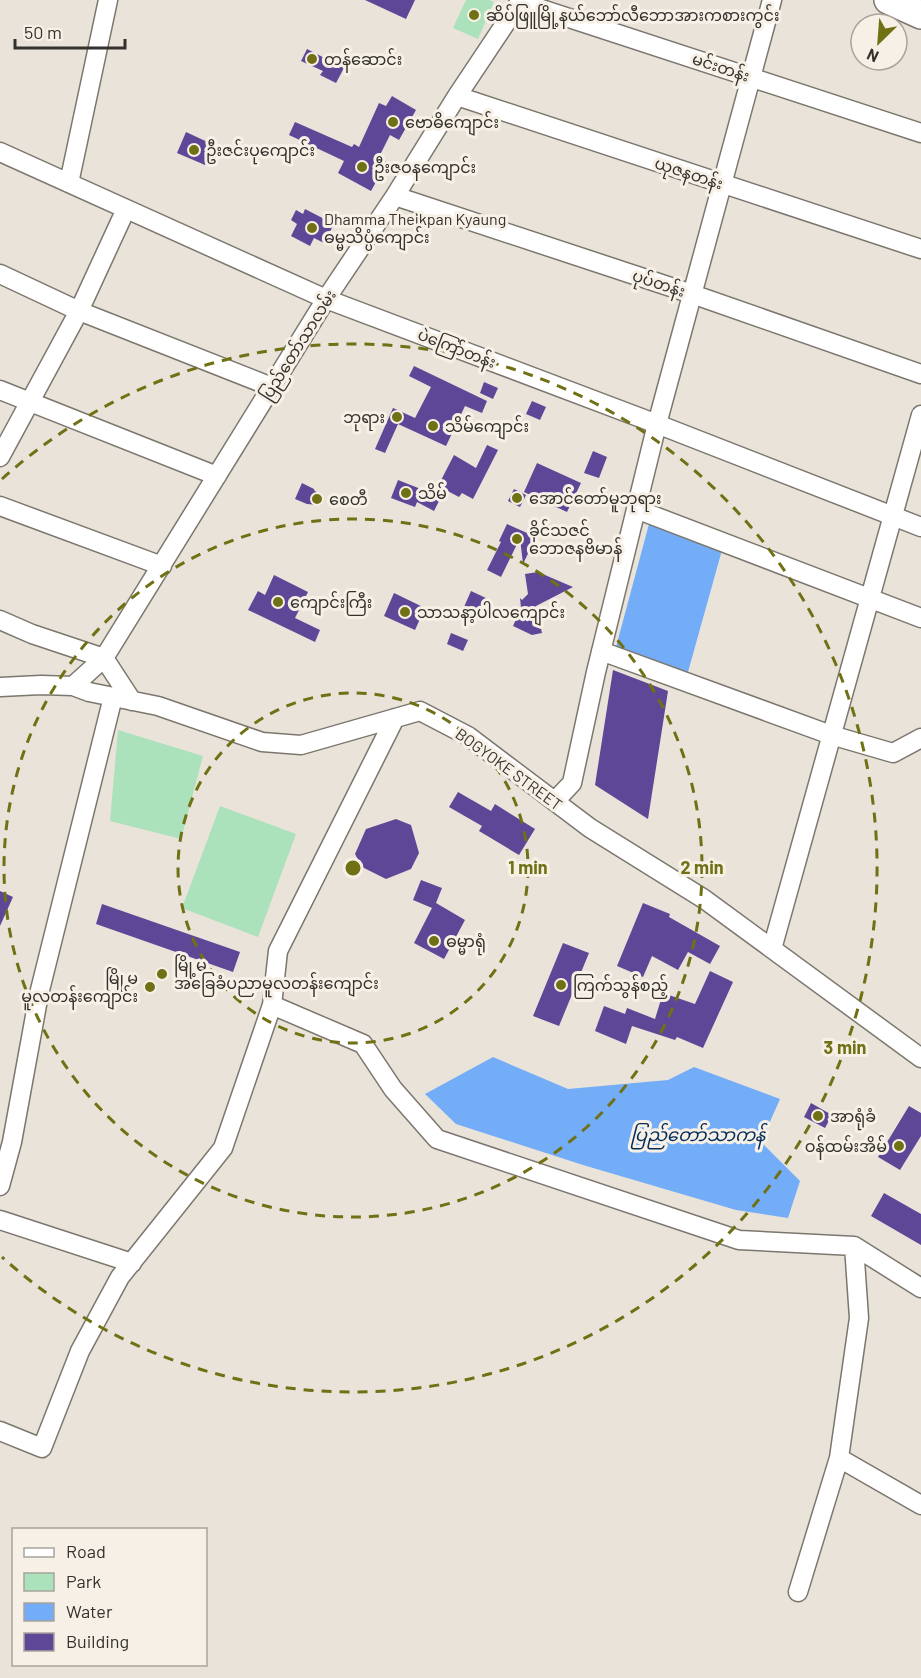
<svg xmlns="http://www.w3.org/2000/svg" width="921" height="1678" font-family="Barlow,'Noto Sans Myanmar',sans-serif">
  <rect width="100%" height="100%" fill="#e9e3d9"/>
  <path fill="#abe2bc" d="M466 0H489L494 2 478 39 453 28Z
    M118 730 203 756 181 839 110 821Z
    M220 806 296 834 258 937 182 908Z"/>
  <path fill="#73adf8" d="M649 524 722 550 688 672 616 647Z
    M493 1057 568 1089 668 1080 694 1067 780 1099 761 1142 800 1181 788 1218 736 1210 583 1165 456 1124 425 1094Z"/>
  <path fill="#5f4797" d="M365 0H415L406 19Z
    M307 49 344 68 336 83 320 75 323 71 301 61Z
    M392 96 416 110 399 140 390 135 379 157 387 162 371 191 338 173 344 161 289 135 295 122 352 147 354 144 359 147 379 103 386 106Z
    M186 132 214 145 205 165 177 153Z
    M305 209 334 224 324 243 314 238 310 246 291 236 297 224 291 220 296 210 303 214Z
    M414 366 487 401 482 413 465 406 446 446 398 424 385 453 375 449 393 408 415 418 431 387 409 376Z
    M484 382 498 388 493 399 480 393Z
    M532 401 546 407 540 420 526 414Z
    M487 445 498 450 473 499 462 493 459 497 438 486 454 455 476 468Z
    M593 451 607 457 599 478 584 473Z
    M537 463 581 483 567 512 524 492Z
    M398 480 441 497 434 511 417 502 415 507 391 498Z
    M302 483 314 489V490L323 498 322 503 319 505 307 504 295 499Z
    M514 489 526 495 520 507 508 501Z
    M507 524 536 537 523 564 520 538 501 577 487 570 501 542 499 541Z
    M538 572 573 587 536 606 542 633 532 635 513 626 521 608 520 598 522 600 528 594 525 574Z
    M274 575 308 592 295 618 320 630 315 642 248 610 258 591 265 595Z
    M471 591 488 599 481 615 464 607Z
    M394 593 425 608 415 630 384 616Z
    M451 633 468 640 463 651 447 644Z
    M613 670 668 691 648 819 595 785Z
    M458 792 491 811 495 804 535 829 519 855 479 831 482 826 449 807Z
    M396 819 411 825 419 853 411 869 386 879 362 867 355 854 366 829Z
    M421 880 442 888 436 903 465 920 444 959 414 943 432 908 413 900Z
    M0 891 13 897 0 926Z
    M643 903 670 914 669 917 720 946 710 964 688 952 678 970 652 956 643 977 617 966Z
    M102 904 240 952 233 972 96 924Z
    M563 943 589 953 559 1026 533 1016Z
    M710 971 733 982 703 1048 677 1037 675 1040 632 1026 626 1044 595 1031 604 1006 625 1014 627 1008 655 1019 663 993 695 1004Z
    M811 1103 832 1115 825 1128 804 1117Z
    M909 1106 921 1113V1136L900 1170 878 1157Z
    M884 1193 921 1214V1245L871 1216Z"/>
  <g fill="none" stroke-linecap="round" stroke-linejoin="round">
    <defs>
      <path id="minor" d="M520 2 921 133
        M457 96 921 249
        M0 152 326 299 657 424 921 527
        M69 183 108 0
        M395 196 692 294 921 374
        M0 274 79 311 272 387
        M0 390 217 476
        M0 457 79 311 126 209
        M0 506 162 566
        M636 509 921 618
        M0 620 32 634 104 658 132 701
        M601 651 831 735 893 753 921 738
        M73 686 104 658 326 299 395 196 457 96 521 0
        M0 687 41 685 73 686 89 692 158 706 262 742 301 745 420 711 468 736 590 828 704 899 921 1058
        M555 801 572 783 596 672 657 424 772 0
        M772 949 921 415
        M272 1005 363 1044 393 1089 437 1139 739 1240 854 1246 859 1318 839 1458 921 1505
        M0 1186 12 1142 39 994 113 697
        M0 1220 132 1263
        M854 1246 921 1288
        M0 1431 42 1448 80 1351 120 1277 223 1148 272 1005 278 951 395 718
        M798 1592 839 1458"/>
      <path id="primary" d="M888 0 921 15"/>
    </defs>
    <use href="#minor" stroke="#7c776e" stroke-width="21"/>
    <use href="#primary" stroke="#7c776e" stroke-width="30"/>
    <use href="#minor" stroke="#fff" stroke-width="18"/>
    <use href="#primary" stroke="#fff" stroke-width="27"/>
  </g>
  <g fill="none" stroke="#707014" stroke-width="3" stroke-dasharray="10 8">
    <circle cx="353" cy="868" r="175"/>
    <circle cx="353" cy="868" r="349"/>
    <path d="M2 479A524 524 0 1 1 2 1257"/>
  </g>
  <g fill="#707014" stroke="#f7f0e6" stroke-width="2">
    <circle cx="474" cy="15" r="6"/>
    <circle cx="312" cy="59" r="6"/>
    <circle cx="393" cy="122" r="6"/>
    <circle cx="194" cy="150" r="6"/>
    <circle cx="362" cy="167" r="6"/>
    <circle cx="312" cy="228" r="6"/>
    <circle cx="397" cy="417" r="6"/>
    <circle cx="433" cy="426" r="6"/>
    <circle cx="406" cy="493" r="6"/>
    <circle cx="517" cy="498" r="6"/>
    <circle cx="317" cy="499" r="6"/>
    <circle cx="517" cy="539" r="6"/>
    <circle cx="278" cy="602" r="6"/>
    <circle cx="405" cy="612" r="6"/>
    <circle cx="434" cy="941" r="6"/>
    <circle cx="162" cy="974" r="6"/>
    <circle cx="561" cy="985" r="6"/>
    <circle cx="150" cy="987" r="6"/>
    <circle cx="818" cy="1116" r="6"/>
    <circle cx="899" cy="1146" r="6"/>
  </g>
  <g text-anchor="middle" stroke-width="6" stroke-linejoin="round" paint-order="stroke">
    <g font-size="16" fill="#34322e" stroke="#f7f0e6" text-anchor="start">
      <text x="486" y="21">ဆိပ်ဖြူမြို့နယ်ဘော်လီဘောအားကစားကွင်း</text>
      <text x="324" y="65">တန်ဆောင်း</text>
      <text x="405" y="128">ဗောဓိကျောင်း</text>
      <text x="206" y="156">ဦးဇင်းပုကျောင်း</text>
      <text x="374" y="173">ဦးဇဝနကျောင်း</text>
      <text x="324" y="225">Dhamma Theikpan Kyaung<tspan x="324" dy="18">ဓမ္မသိပ္ပံကျောင်း</tspan></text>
      <text x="385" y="423" text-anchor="end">ဘုရား</text>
      <text x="445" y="432">သိမ်ကျောင်း</text>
      <text x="418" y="499">သိမ်</text>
      <text x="529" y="504">အောင်တော်မူဘုရား</text>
      <text x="329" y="505">စေတီ</text>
      <text x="529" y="536">ခိုင်သဇင်<tspan x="529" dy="18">ဘောဇနဗိမာန်</tspan></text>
      <text x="290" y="608">ကျောင်းကြီး</text>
      <text x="417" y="618">သာသနာ့ပါလကျောင်း</text>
      <text x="446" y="947">ဓမ္မာရုံ</text>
      <text x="174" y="971">မြို့မ<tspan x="174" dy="18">အခြေခံပညာမူလတန်းကျောင်း</tspan></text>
      <text x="138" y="984" text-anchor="end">မြို့မ<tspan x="138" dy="18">မူလတန်းကျောင်း</tspan></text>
      <text x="573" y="991">ကြက်သွန်စည့်</text>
      <text x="830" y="1122">အာရုံခံ</text>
      <text x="887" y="1152" text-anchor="end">ဝန်ထမ်းအိမ်</text>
    </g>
    <g font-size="16" fill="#34322e" stroke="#f7f0e6">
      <text transform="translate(721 67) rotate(18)" y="6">မင်းတန်း</text>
      <text transform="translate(689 173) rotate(18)" y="6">ယုဇနတန်း</text>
      <text transform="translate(659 283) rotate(18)" y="6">ပုပ်တန်း</text>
      <text transform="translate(298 345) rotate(-58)" y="6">ပြည်တော်သာလမ်း</text>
      <text transform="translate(457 348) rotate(21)" y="6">ပဲကြော်တန်း</text>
      <text transform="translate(509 769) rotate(36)" y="6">BOGYOKE STREET</text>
    </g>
    <g font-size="18" font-style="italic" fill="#042c5a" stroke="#f7f0e6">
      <text x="698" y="1141">ပြည်တော်သာကန်</text>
    </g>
  </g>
  <circle cx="353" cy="868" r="9" fill="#707014" stroke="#f7f0e6" stroke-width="3"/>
  <g font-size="18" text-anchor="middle" font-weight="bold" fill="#707014" stroke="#f7f0e6" stroke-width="6" stroke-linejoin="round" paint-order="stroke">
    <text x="528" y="874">1 min</text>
    <text x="702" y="874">2 min</text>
    <text x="845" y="1054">3 min</text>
  </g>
  <rect x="12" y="1528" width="195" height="138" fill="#f7f0e6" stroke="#a9a49c" stroke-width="1.5"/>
  <rect x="24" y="1548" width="30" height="9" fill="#ffffff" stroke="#a9a49c" stroke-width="1.5"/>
  <text x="66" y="1558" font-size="18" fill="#34322e">Road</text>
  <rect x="24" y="1573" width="30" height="18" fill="#abe2bc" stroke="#a9a49c" stroke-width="1.5"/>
  <text x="66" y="1588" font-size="18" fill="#34322e">Park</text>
  <rect x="24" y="1603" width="30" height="18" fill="#73adf8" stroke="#a9a49c" stroke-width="1.5"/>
  <text x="66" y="1618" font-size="18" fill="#34322e">Water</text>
  <rect x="24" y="1633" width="30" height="18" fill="#5f4797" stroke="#a9a49c" stroke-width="1.5"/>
  <text x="66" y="1648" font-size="18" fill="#34322e">Building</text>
  <g transform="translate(879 42) rotate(205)"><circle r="28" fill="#f7f0e6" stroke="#a9a49c" stroke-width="1.5"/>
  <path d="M0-4.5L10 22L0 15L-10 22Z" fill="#707014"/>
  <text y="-9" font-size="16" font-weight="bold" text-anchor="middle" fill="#34322e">N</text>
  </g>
  <path d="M15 39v9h110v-9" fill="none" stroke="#34322e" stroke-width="3"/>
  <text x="24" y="39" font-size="18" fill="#34322e" stroke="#f7f0e6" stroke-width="4.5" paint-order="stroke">50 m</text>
</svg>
